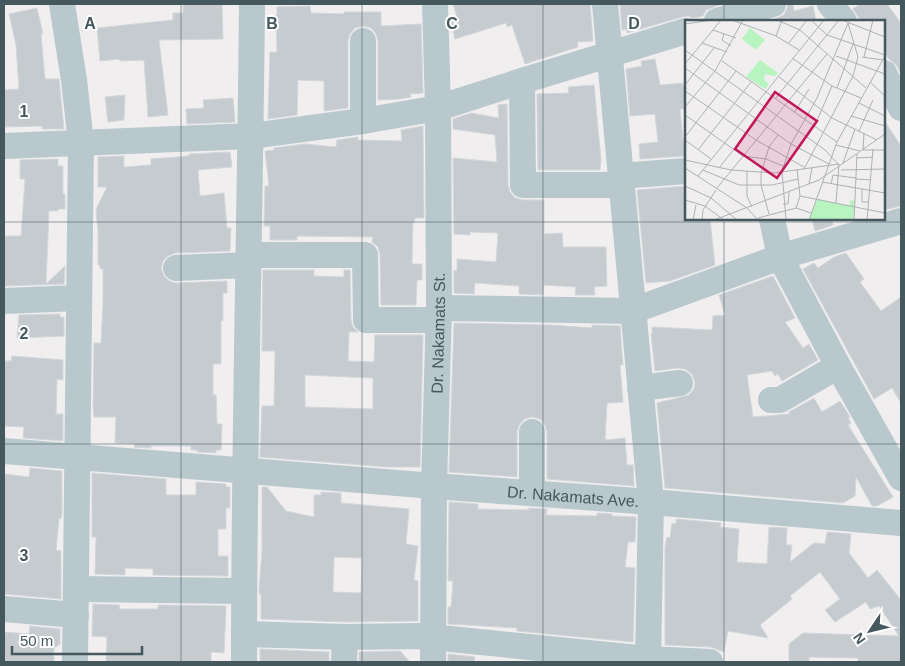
<svg xmlns="http://www.w3.org/2000/svg" width="905" height="666" font-family="Helvetica,sans-serif">
  <rect width="100%" height="100%" fill="#f1eeef"/>
  <path fill="#c5cbcf" stroke="#d2d7db" fill-rule="evenodd" d="M183 4H222L223 39 159 40 168 115 148 117 144 60 120 61 119 59 100 61 97 28 173 20V13H183Z
    M453 4H590L593 41 577 42 578 47 525 64 512 25 507 27 506 23 455 39 451 22 458 20Z
    M620 4H722L706 10 703 16 693 18 689 16 682 17 627 33 626 29 622 30Z
    M788 4H793L794 11 813 6 816 21H770L784 15 787 8Z
    M860 4H887L901 23V74L897 66 889 59 884 51V21H861L853 9Z
    M310 6 311 13 344 14V12H381V26L421 24 423 93 410 94 411 97 400 99 378 100V41L376 34 371 28 363 26 355 28 350 34 348 41V108L324 111V81L298 80 297 115 268 119 270 52H277L276 15H277V7Z
    M37 8 43 34H41L45 79H59L64 129H42V126L4 127V90L19 89 16 45 9 14Z
    M655 59 660 85 683 83V86L686 85V109H680L683 140 686 139V156L640 159 639 144 658 142 655 114 630 116 626 69 642 66 641 61Z
    M594 85 601 160 600 170H538L537 94 569 93 568 87Z
    M125 95 124 120 108 122 105 97Z
    M233 98 235 122 187 124 186 109 204 108 203 100Z
    M507 104 508 185 510 192 515 198 523 200H544V234L562 233 563 247H606L607 286 594 287 595 295H575L576 287 544 285 543 295 519 294V286L475 283 474 294 454 293V270L457 271V259L496 262 498 233 470 232V235L454 234 453 158 497 162 495 135 453 129V119L471 113 499 118 498 105Z
    M884 120 901 146V206L884 210Z
    M423 126 424 218H415L414 223H413L412 264H422V280H417L416 305H381L380 255 378 247 372 242 373 237 297 236V240H270V226H264L265 186H269L265 151 274 150V148L305 144 336 147 337 140 358 137V140L402 141 401 130Z
    M230 152 232 167 198 170 200 196 224 193 227 228H231L230 251 175 253 168 256 163 261 161 268 164 276 169 281 176 283 227 281V293H223V321H221V364H213V395H216L217 424H222L221 450H216V453L197 452V450H191V446H151V448L134 447 135 444 115 443 116 417H94L93 406 94 343H101L103 303V269H100V265H98V230L96 212 97 207 107 187H98V157L124 156V167L151 165V159L189 156V154Z
    M58 159V166H63V194H65V209H58V211H49L46 284 65 266 64 284 4 286V236H21L25 179H20V160Z
    M686 186V219H710L715 265 670 281 646 283 637 190Z
    M812 219H832L833 225 815 231Z
    M846 253 864 279 860 282 881 311 901 297V403L892 388 874 399 803 269 814 263 818 268 834 257Z
    M263 270H314V276L344 277V270H350L351 320 353 327 358 332H349L348 361 374 362 375 335H423L420 467H387L260 457 262 406H274L275 351H262ZM305 375 373 378V409L305 407Z
    M773 276 795 318 785 322 803 348 809 344 818 360 782 381 778 374 775 376 772 371 747 375 753 417 790 414 789 412 814 398 822 412 840 401 850 417 848 418 851 423 848 425 893 497 877 506H872L856 477 855 496 843 503 665 488 657 403 689 395 694 389 695 382 692 374 685 369 678 368 655 371 651 334H652V327L712 330 713 316 725 315 719 295Z
    M60 314V317H64V336L17 338 19 315Z
    M454 323 551 325 592 328V325L620 326 623 365H620L623 402 607 403 605 440 625 438 627 465H633L634 486 547 479V432L545 425 540 419 532 417 524 419 519 425 517 432V477L449 472Z
    M12 356 63 360V380L57 379 56 414H63V441L23 438 24 427 4 426V361H11Z
    M30 468 62 471V512L61 519 59 518 56 550 61 551V599L4 594V474L29 477Z
    M92 473 166 479V495H196V482L226 484V487H230V508H226V529H218V556H228V576L153 575V569L125 568V575L95 574 96 537H92Z
    M262 487H267L286 511 314 517V495H321V492L341 493V503L409 509 406 544 418 546 414 580 418 581V621L345 622 261 619V594H259V590L262 551ZM334 557 362 558 361 593 333 592Z
    M449 502 478 504V509L528 510 529 508 547 509 546 515 597 516V513L612 514V516L636 517 635 542H628L625 567 635 568 633 642 517 631V628L448 624V607H451L453 581H448Z
    M676 519 721 523 720 527 739 529 737 562 767 564 769 527 787 528 786 545H792L790 562 814 543 825 544 827 532 851 534 849 553 868 578 877 570 901 600V662H858V658L809 657V662L789 661V644L803 633 899 636 879 606 870 609 866 602 835 622 825 610 840 599 820 572 790 596 792 599 760 625 768 638 728 631 724 652 711 647 665 645V547L667 537 670 538 672 523 676 524Z
    M93 604 120 605 119 609H158V605L226 606 224 653 211 652V662H106L107 637 92 636Z
    M30 626 60 629V644L54 648V662H4V632L29 634Z
    M260 649 329 652V662H260Z
    M400 651 410 662H359V652Z
    M448 654 475 657 474 662H448Z"/>
  <g fill="none" stroke-linecap="round" stroke-linejoin="round">
    <g stroke="#b8c8cd" stroke-width="26">
      <path d="M62 4 74 80 81 143 75 662"/>
      <path d="M605 4 651 502 648 662"/>
      <path d="M830 4 844 21"/>
      <path d="M717 21 773 4"/>
      <path d="M363 41V121"/>
      <path d="M884 73 901 108"/>
      <path d="M522 81 523 185H621"/>
      <path d="M4 146 251 136 363 121 438 108 522 81 686 31"/>
      <path d="M620 176 686 171"/>
      <path d="M772 219 780 257 838 366 901 478"/>
      <path d="M249 255H365L366 320H438"/>
      <path d="M176 268 249 265"/>
      <path d="M4 301 79 298"/>
      <path d="M439 308 632 311 780 257 901 221"/>
      <path d="M640 388 680 383"/>
      <path d="M771 400H780L838 366"/>
      <path d="M532 432V493"/>
      <path id="s1" d="M4 451 434 486 651 502 901 523"/>
      <path d="M77 589 244 591"/>
      <path d="M4 609 76 615"/>
      <path d="M244 634 345 637 421 636 648 659 710 662"/>
      <path d="M244 662C244 443 250 223 252 4"/>
      <path d="M344 662 345 637"/>
      <path id="s2" d="M433 662 434 486 439 308 438 108 435 4"/>
    </g>
  </g>
  <path fill="none" stroke="#44585e" stroke-width="1" stroke-opacity="0.55" d="M181 4V662M362 4V662M543 4V662M724 4V21M724 219V662M4 222H901M4 444H901"/>
  <g text-anchor="middle" stroke-width="4" stroke-linejoin="round" paint-order="stroke">
    <g font-size="16" fill="#44585e" stroke="#fff">
      <text dy="6" stroke="none"><textPath href="#s2" startOffset="329">Dr. Nakamats St.</textPath></text>
      <text dy="6" stroke="none"><textPath href="#s1" startOffset="571">Dr. Nakamats Ave.</textPath></text>
    </g>
  </g>
  <g transform="translate(685 20)">
    <rect width="200" height="200" fill="#f1eeef"/>
    <path d="M65 8 80 20 71 30 57 19ZM75 40 93 53 90 56 80 54 79 60 84 64 80 69 61 57ZM132 179 165 186V180L170 181 168 200H124Z" fill="#b7f4c0"/>
    <path fill="none" stroke="#acb2b5" stroke-width="1" d="M47 0 91 16 114 30M92 0 115 10 181 68M126 0 142 15 200 35M157 0 200 17M0 4 27 0M28 10 51 18M39 14 37 20 46 26M91 16 97 0M17 23 42 32M103 24 122 0M0 30 140 130 153 144M151 36 200 54M177 37 198 40M179 37 188 0M107 38 147 66 176 78M37 41 152 122M0 44 36 0M0 48 106 124 144 144M93 56 147 98 192 120M185 62 200 76M0 65 29 28M152 68 168 24M0 71 71 120 119 147M90 79 154 0M174 83 200 96M0 87 30 51 58 0M109 93 124 69M0 95 58 136 81 139 98 146M166 96 200 106M130 105 147 66M174 111 188 80M179 113 178 130H200M0 117 51 51M0 120 26 139M151 125 175 131M13 130 66 62M172 138 188 137M0 140 46 150 89 153 154 144 151 183M158 143 170 109M0 148 62 188 73 200M34 148 72 100M119 149 168 56 173 37 163 3M18 150 54 165H87L113 159M156 150 200 149M62 151V176L67 187M13 156 139 0M171 159 186 160M137 162 200 173M124 164 127 148M146 164 148 155 171 158M0 166 26 178 52 200M32 168 142 34M177 169V182H184M115 176 200 193M0 180 20 186 39 200M98 184H103L104 172M111 188 115 176 112 149M84 194 76 165V153L84 127 93 115M73 198 111 188 126 193M8 200 11 185M17 200 18 190 31 170M29 200 134 160 200 114M101 200 97 151 106 124 132 78 163 3M124 200 152 122 200 36M169 200 172 134M182 200 188 129"/>
    <path fill="#c2185b" fill-opacity="0.15" stroke="#c2185b" stroke-width="2.5" d="M90 72 132 101 92 158 50 129Z"/>
    <rect width="200" height="200" fill="none" stroke="#44585e" stroke-width="2.5"/>
  </g>
  <g font-size="16" text-anchor="middle" font-weight="bold" fill="#44585e" stroke="#fff" stroke-width="4" stroke-linejoin="round" paint-order="stroke">
    <text x="90" y="29">A</text>
    <text x="272" y="29">B</text>
    <text x="452" y="29">C</text>
    <text x="634" y="29">D</text>
    <text x="24" y="117">1</text>
    <text x="24" y="339">2</text>
    <text x="24" y="561">3</text>
  </g>
  <rect width="905" height="666" fill="none" stroke="#44585e" stroke-width="10"/>
  <g transform="translate(870 631) rotate(235)" stroke="#ffffff" stroke-width="4" paint-order="stroke">
  <path d="M0-4L9 19L0 12L-9 19Z" fill="#44585e"/>
  <text y="-8" font-size="14" font-weight="bold" text-anchor="middle" fill="#44585e">N</text>
  </g>
  <path d="M12 646v8h130v-8" fill="none" stroke="#44585e" stroke-width="2.5"/>
  <text x="20" y="646" font-size="15" fill="#44585e" stroke="#ffffff" stroke-width="4" paint-order="stroke">50 m</text>
</svg>
